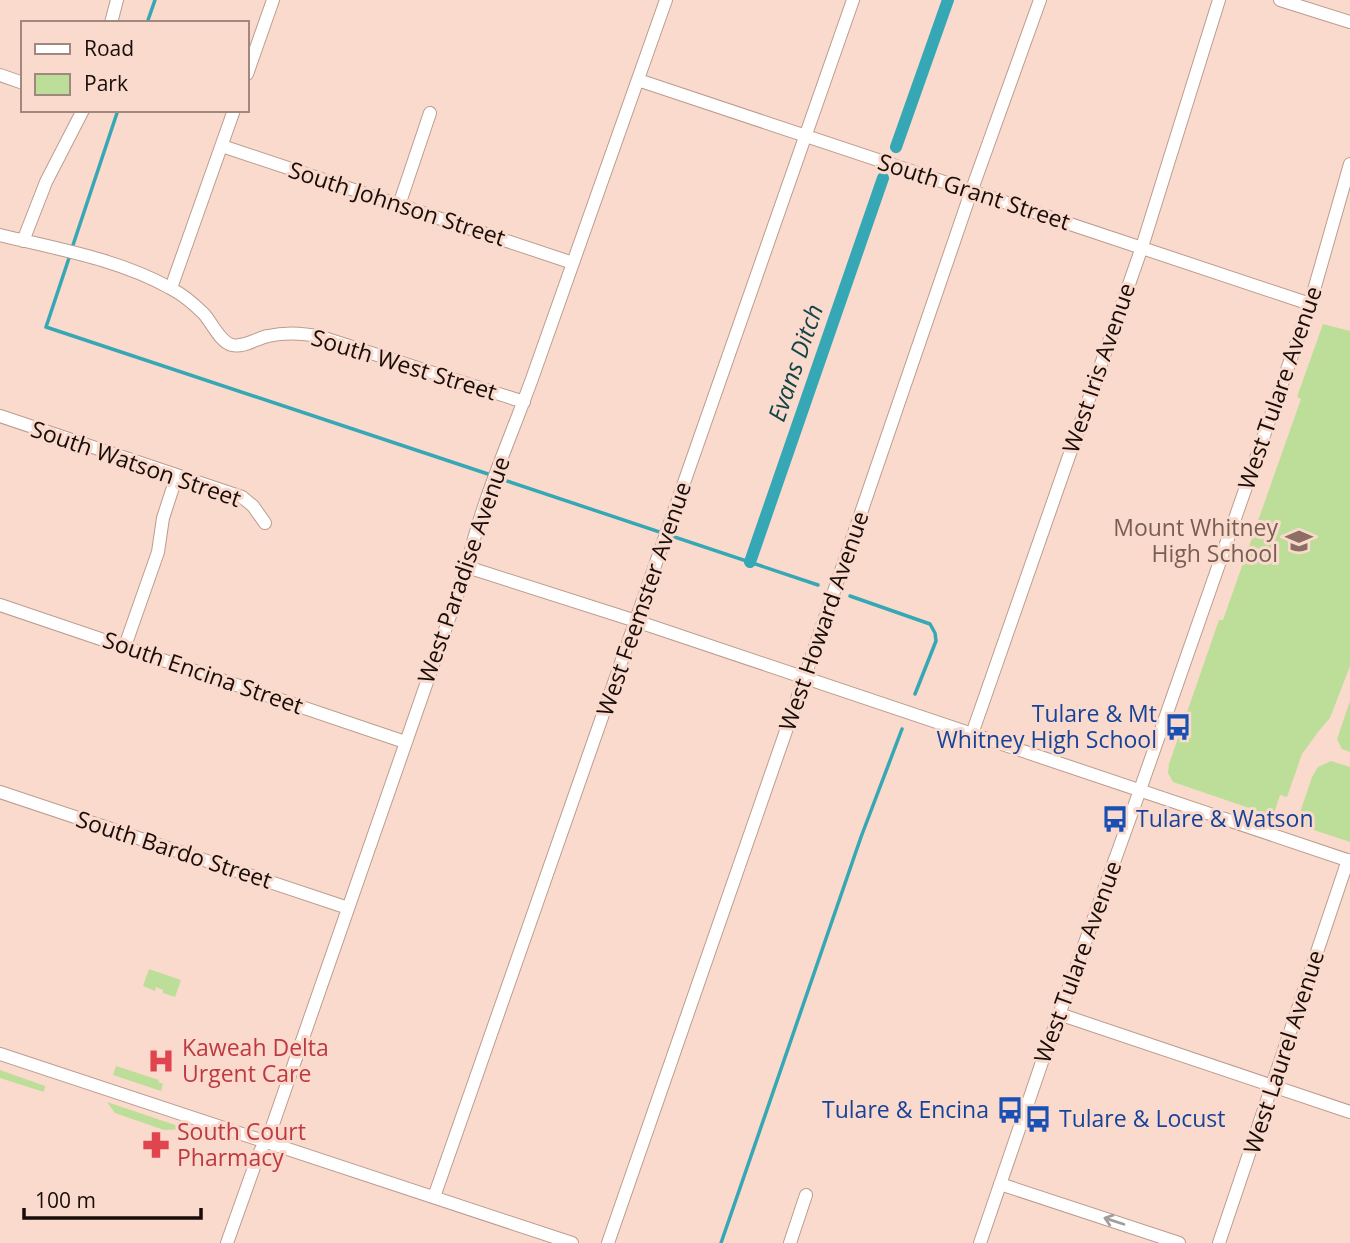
<svg xmlns="http://www.w3.org/2000/svg" width="1350" height="1243" font-family="'Open Sans',sans-serif">
  <rect width="100%" height="100%" fill="#fadacc"/>
  <path fill="#bcde99" d="M1323 324 1350 331V666L1330 718 1318 732 1302 754 1287 797 1280 795 1273 816 1173 782 1168 773 1169 764 1219 620H1223L1301 399 1297 397Z
    M1350 701V752L1342 749 1337 739Z
    M1331 761 1350 767V842L1296 824 1312 777 1318 767Z
    M149 969 181 980 175 997 163 993V990L156 987 155 991 143 986Z
    M116 1066 159 1080 158 1082 163 1084 161 1091 113 1075Z
    M0 1070 45 1086 44 1092 0 1078Z
    M107 1102 187 1129 164 1130 115 1113Z"/>
  <g fill="none" stroke-linecap="round" stroke-linejoin="round">
    <path stroke="#36a8b5" stroke-width="3.5" d="M147 23 155 0
      M72 248 118 110
      M70 255 46 327 491 475
      M498 478 818 585
      M850 596 930 624 935 633 936 641 915 694
      M721 1243 861 837 902 729"/>
    <path stroke="#36a8b5" stroke-width="12" d="M896 147 948 0
      M750 562 883 178"/>
    <defs>
      <path id="minor" d="M1280 0 1350 22
        M111 23 117 0
        M247 74 273 0
        M0 75 23 83
        M638 80 1310 304
        M222 146 573 263
        M399 205 430 113
        M0 235C57 249 118 259 170 288 182 294 194 304 204 314 212 323 220 342 232 345 244 348 257 338 268 336 286 332 303 333 321 337L524 402
        M23 241 46 182 83 110
        M171 288 234 110
        M0 416 242 497 253 506 265 523
        M467 567 636 621 1350 861
        M0 605 405 742
        M125 646 158 552 163 518 177 475
        M972 734 1142 247 1219 0
        M0 792 348 908
        M1059 1014 1350 1112
        M0 1054 572 1243
        M1000 1184 1179 1243
        M434 1197 853 0
        M227 1243 258 1156 272 1127 467 567C481 502 510 440 533 376 577 251 622 126 666 0
        M608 1243 804 679 971 192 1040 0
        M790 1243 806 1195
        M980 1243 1042 1062 1140 790 1310 304 1350 164
        M1219 1243 1348 860"/>
    </defs>
    <use href="#minor" stroke="#bb9d8f" stroke-width="14"/>
    <use href="#minor" stroke="#fff" stroke-width="12"/>
  </g>
  <defs><path id="oneway-shaft" d="M-6 0H5M1.5-3L5.5 0L1.5 3" fill="none" stroke-width="1.6" stroke-linecap="round" stroke-linejoin="round" transform="scale(1.75)"/></defs>
  <use stroke="#a39e9d" href="#oneway-shaft" transform="translate(1114 1221) rotate(-162)"/>
  <defs>
    <symbol id="school-bare" viewBox="-9 -9 18 18"><path d="M0-5L7-2L0 1L-7-2ZM-4 1L0 2.5L4 1V4Q0 6-4 4Z" fill="#8d6e63" stroke="#fadacc" stroke-width="2.5" paint-order="stroke"/></symbol>
    <symbol id="bus-bare" viewBox="-9 -9 18 18"><path d="M-5-6H5V4H4V6H2V4H-2V6H-4V4H-5ZM-3.5-4V0h7V-4ZM-3.5 1.2v1.5H-2V1.2ZM2 1.2v1.5H3.5V1.2Z" fill="#1a4fb4" stroke="#fadacc" stroke-width="2.5" paint-order="stroke"/></symbol>
    <symbol id="hospital-bare" viewBox="-9 -9 18 18"><path d="M-5-5h3v3.5h4V-5h3V5h-3V1.5h-4V5h-3Z" fill="#e0444e" stroke="#fadacc" stroke-width="2.5" paint-order="stroke"/></symbol>
    <symbol id="pharmacy-bare" viewBox="-9 -9 18 18"><path d="M-2-6h4v4h4v4h-4v4h-4v-4h-4v-4h4Z" fill="#e0444e" stroke="#fadacc" stroke-width="2.5" paint-order="stroke"/></symbol>
  </defs>
  <g fill-rule="evenodd">
    <use href="#school-bare" x="1280" y="522" width="38" height="38"/>
    <use href="#bus-bare" x="1159" y="708" width="38" height="38"/>
    <use href="#bus-bare" x="1096" y="800" width="38" height="38"/>
    <use href="#hospital-bare" x="142" y="1042" width="38" height="38"/>
    <use href="#bus-bare" x="991" y="1091" width="38" height="38"/>
    <use href="#bus-bare" x="1019" y="1100" width="38" height="38"/>
    <use href="#pharmacy-bare" x="137" y="1126" width="38" height="38"/>
  </g>
  <g text-anchor="middle" stroke-width="6" stroke-linejoin="round" paint-order="stroke">
    <g font-size="23" fill="#180d09" stroke="#fadacc">
      <text transform="translate(974 192) rotate(18)" y="8">South Grant Street</text>
      <text transform="translate(397 204) rotate(18)" y="8">South Johnson Street</text>
      <text transform="translate(404 365) rotate(17)" y="8">South West Street</text>
      <text transform="translate(1099 368) rotate(-71)" y="8">West Iris Avenue</text>
      <text transform="translate(1280 388) rotate(-71)" y="8">West Tulare Avenue</text>
      <text transform="translate(136 464) rotate(19)" y="8">South Watson Street</text>
      <text transform="translate(464 570) rotate(-71)" y="8">West Paradise Avenue</text>
      <text transform="translate(644 599) rotate(-71)" y="8">West Feemster Avenue</text>
      <text transform="translate(824 621) rotate(-71)" y="8">West Howard Avenue</text>
      <text transform="translate(203 673) rotate(19)" y="8">South Encina Street</text>
      <text transform="translate(174 850) rotate(18)" y="8">South Bardo Street</text>
      <text transform="translate(1078 962) rotate(-70)" y="8">West Tulare Avenue</text>
      <text transform="translate(1284 1052) rotate(-72)" y="8">West Laurel Avenue</text>
    </g>
    <g font-size="23" fill="#785e54" stroke="#fadacc" text-anchor="end">
      <text x="1278" y="536">Mount Whitney<tspan x="1278" dy="26">High School</tspan></text>
    </g>
    <g font-size="23" fill="#164399" stroke="#fadacc" text-anchor="end">
      <text x="1157" y="722">Tulare &amp; Mt<tspan x="1157" dy="26">Whitney High School</tspan></text>
      <text x="1136" y="827" text-anchor="start">Tulare &amp; Watson</text>
      <text x="989" y="1118">Tulare &amp; Encina</text>
      <text x="1059" y="1127" text-anchor="start">Tulare &amp; Locust</text>
    </g>
    <g font-size="23" fill="#be3a42" stroke="#fadacc" text-anchor="start">
      <text x="182" y="1056">Kaweah Delta<tspan x="182" dy="26">Urgent Care</tspan></text>
      <text x="177" y="1140">South Court<tspan x="177" dy="26">Pharmacy</tspan></text>
    </g>
    <g font-size="24" font-style="italic" fill="#124449" stroke="#fadacc">
      <text transform="translate(796 363) rotate(-71)" y="8">Evans Ditch</text>
    </g>
  </g>
  <rect x="21" y="21" width="228" height="91" fill="#fadacc" stroke="#a0887e" stroke-width="2"/>
  <rect x="35" y="44" width="35" height="10" fill="#ffffff" stroke="#a0887e" stroke-width="2"/>
  <text x="84" y="56" font-size="21" fill="#180d09">Road</text>
  <rect x="35" y="74" width="35" height="21" fill="#bcde99" stroke="#a0887e" stroke-width="2"/>
  <text x="84" y="91" font-size="21" fill="#180d09">Park</text>
  <path d="M24 1208v10h177v-10" fill="none" stroke="#180d09" stroke-width="3.5"/>
  <text x="35" y="1208" font-size="21" fill="#180d09" stroke="#fadacc" stroke-width="5" paint-order="stroke">100 m</text>
</svg>
